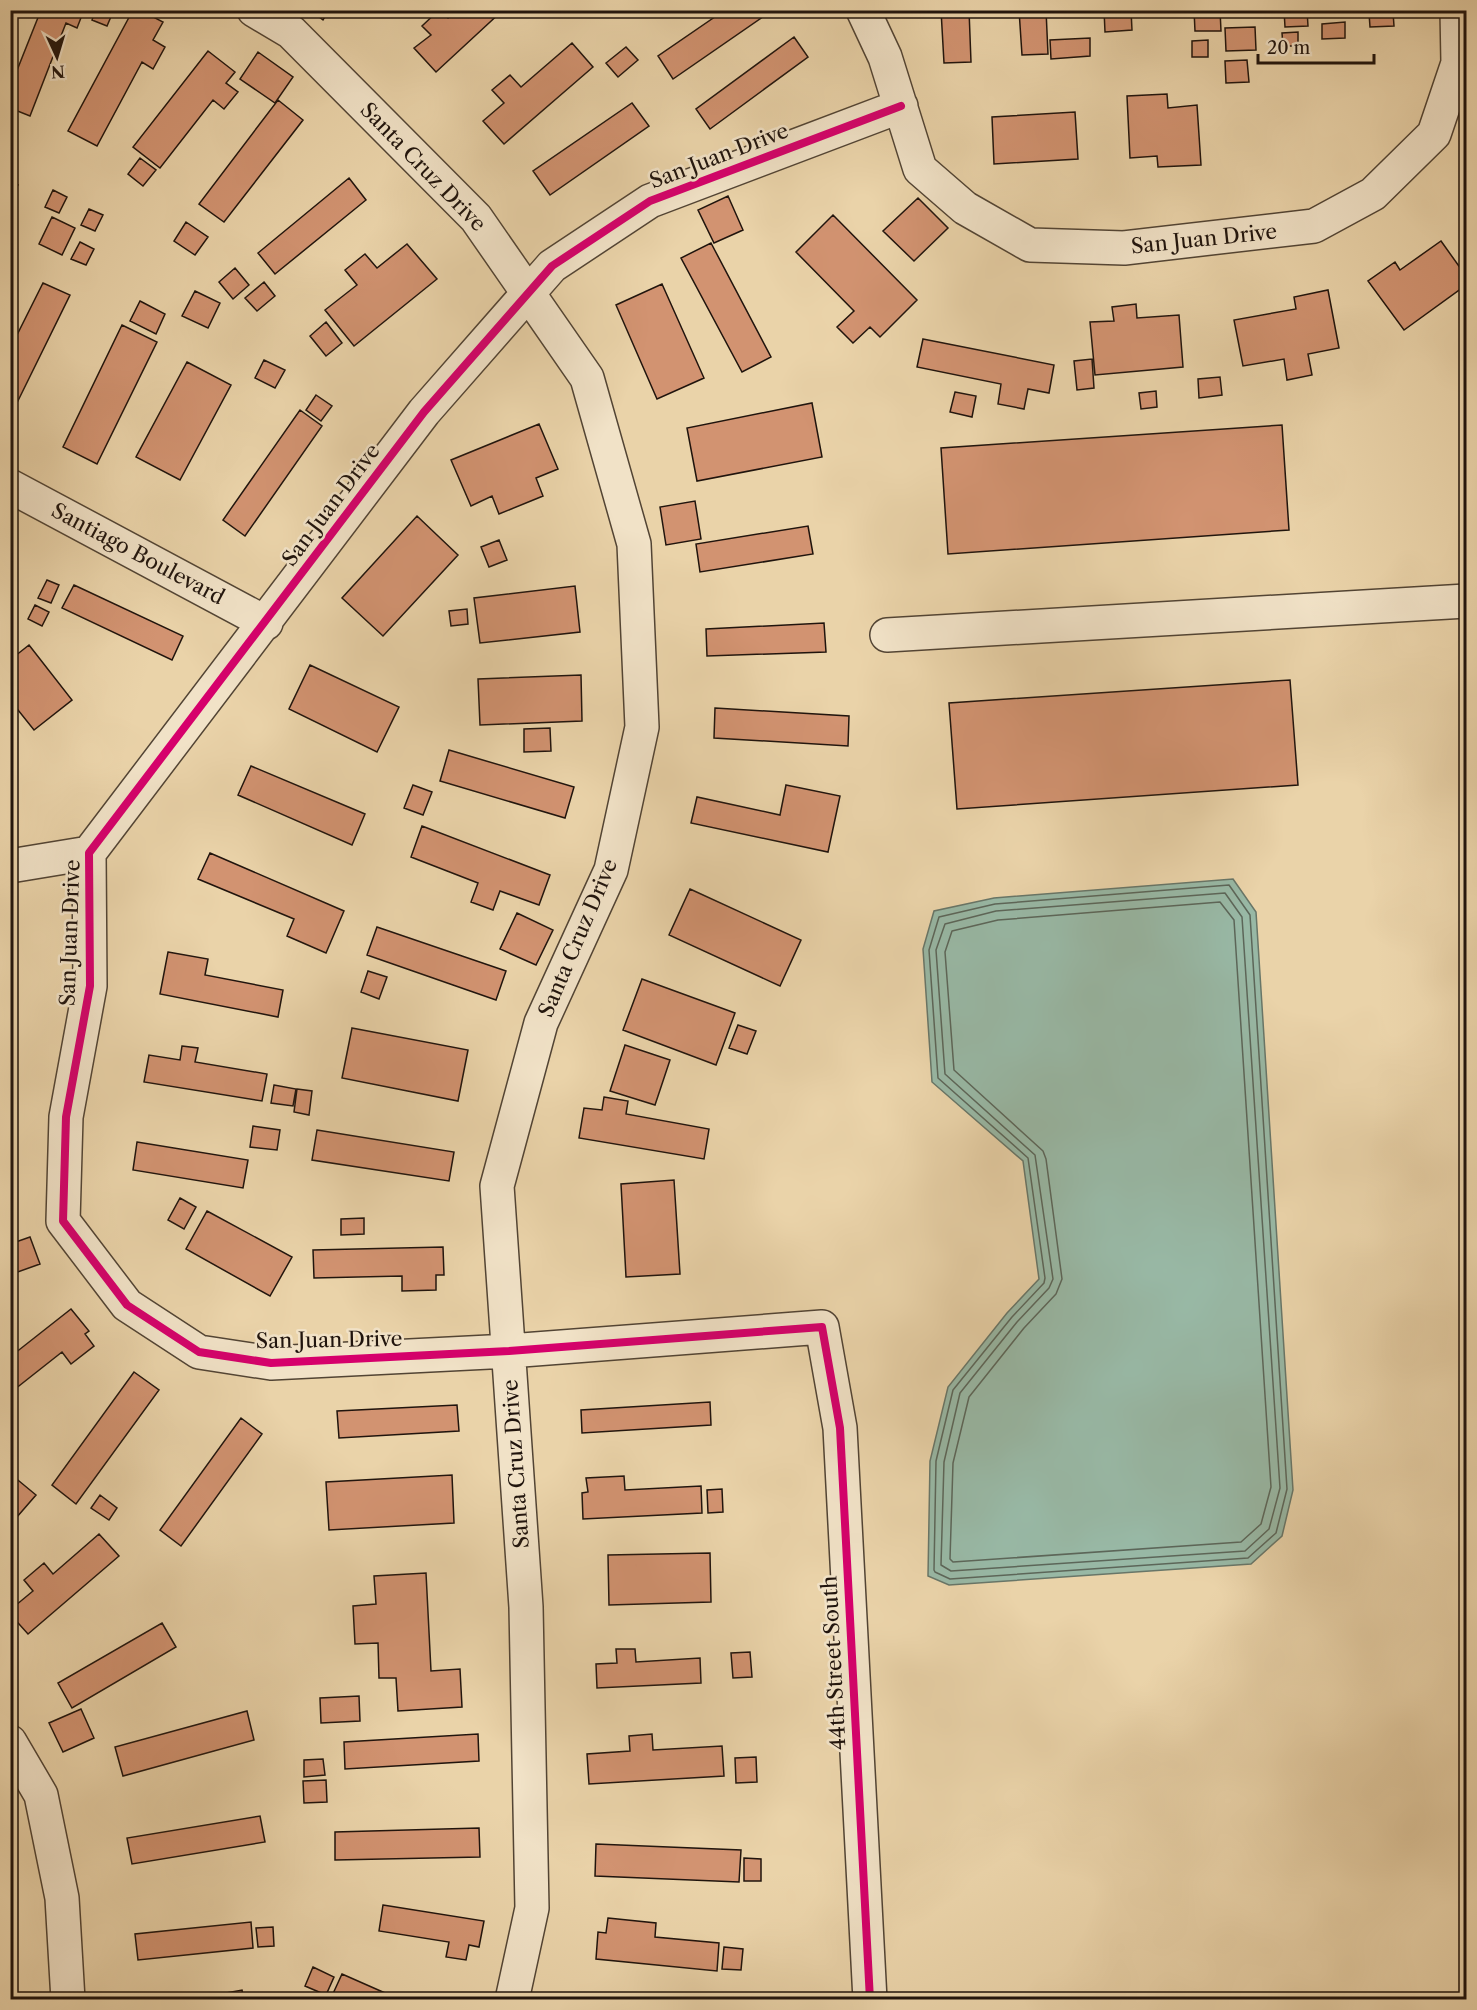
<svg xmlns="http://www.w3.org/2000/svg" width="1477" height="2010" font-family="'Libre Caslon Text',serif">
  <rect width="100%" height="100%" fill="#ead3a9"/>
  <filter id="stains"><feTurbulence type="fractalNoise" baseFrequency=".00333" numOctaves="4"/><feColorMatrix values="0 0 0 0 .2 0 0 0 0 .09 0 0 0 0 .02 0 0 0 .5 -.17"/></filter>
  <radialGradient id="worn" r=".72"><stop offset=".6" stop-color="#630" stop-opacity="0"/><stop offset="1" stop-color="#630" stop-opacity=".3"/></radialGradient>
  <path fill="#98b8a5" stroke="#687668" stroke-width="1.5" d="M1233 879 1256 912 1293 1490 1282 1536 1251 1564 949 1585 928 1576 930 1461 948 1387 1007 1313 1039 1279 1023 1161 932 1082 923 949 934 911 994 898Z"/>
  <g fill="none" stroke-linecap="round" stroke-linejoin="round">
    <path stroke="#5c6659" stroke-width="1.5" d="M1229 885 1250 915 1287 1489 1276 1533 1248 1558 950 1579 935 1572 934 1570 936 1461 953 1390 1012 1317 1044 1283 1045 1278 1028 1158 938 1078 929 950 939 917 995 904Z
      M1225 893 1242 917 1280 1488 1269 1529 1245 1551 951 1571 941 1565 944 1462 960 1393 1017 1322 1049 1288 1053 1279 1035 1155 945 1074 936 950 945 924 996 911Z
      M1220 902 1234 920 1271 1487 1261 1524 1241 1542 953 1562 950 1559 953 1463 969 1397 1024 1328 1056 1294 1062 1279 1046 1159 1043 1151 954 1070 945 952 952 931 998 920Z"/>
  </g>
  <path fill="#d29371" stroke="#20140d" stroke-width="1.5" d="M41 10H84L77 28 66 23 30 116 10 108V88Z
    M96 10 113 12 107 26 92 20Z
    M133 10H140L163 22 153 40 165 47 153 69 142 62 97 146 68 131Z
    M310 10H329L323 20Z
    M439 10 448 18 456 10H503L436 72 414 48 431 35 422 26Z
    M725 10H773L673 79 658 56Z
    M941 10H969L971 62 944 63Z
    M1019 10H1046L1048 54 1022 55Z
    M1104 10H1131L1132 30 1105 32Z
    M1194 10H1220L1221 31H1195Z
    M1284 10H1307L1308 26 1285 27Z
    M1393 12 1394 26 1370 27 1369 13Z
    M1345 22V38L1322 39V24Z
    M1255 27 1256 50 1226 51 1225 28Z
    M1298 32V46H1283L1282 33Z
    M794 37 808 57 710 129 696 109Z
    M1090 38V56L1051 59 1050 40Z
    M1208 40V57H1192V41Z
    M572 43 593 67 504 144 483 121 504 103 492 90 510 75 521 87Z
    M626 47 638 60 618 77 606 63Z
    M208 51 235 72 226 83 238 92 224 109 213 100 160 168 133 147Z
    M258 52 293 77 275 103 240 79Z
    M1247 60 1249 82 1226 83 1225 61Z
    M1167 94 1168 108 1197 105 1201 165 1158 167 1157 156 1130 158 1127 96Z
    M278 100 303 120 224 222 199 204Z
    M632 103 649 126 550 195 533 171Z
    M1075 112 1078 159 994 164 992 117Z
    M140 158 156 170 143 186 128 174Z
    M349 178 366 200 275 274 258 253Z
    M10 182 18 185 10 200Z
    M53 190 67 197 59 213 45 207Z
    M728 196 743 230 714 243 698 210Z
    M918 198 948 228 914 261 883 231Z
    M89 209 103 215 95 231 81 225Z
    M833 215 917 300 880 337 870 327 853 343 837 327 854 311 796 252Z
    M52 217 75 228 62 255 39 244Z
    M186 222 208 237 195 255 174 241Z
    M1441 241 1466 276V285L1404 330 1368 281 1395 262 1400 270Z
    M80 242 94 249 86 265 71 259Z
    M711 243 771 357 742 372 681 258Z
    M407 244 437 279 354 346 325 310 357 285 345 270 365 254 377 268Z
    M235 268 249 285 233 299 219 282Z
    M264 282 275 296 257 311 245 298Z
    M43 283 70 295 10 417V349Z
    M662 284 704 378 657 399 616 305Z
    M1328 290 1339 348 1308 354 1312 375 1287 380 1284 359 1243 366 1234 320 1296 309 1294 297Z
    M195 291 220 303 208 328 182 316Z
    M140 301 165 314 156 334 130 321Z
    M1136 304 1137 318 1179 315 1183 367 1095 375 1090 322 1114 321 1112 307Z
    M326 322 342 343 326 356 310 336Z
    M122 325 157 342 97 464 63 447Z
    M923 339 1054 365 1049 393 1028 389 1024 409 998 404 1001 384 917 367Z
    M1092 359 1094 388 1077 390 1074 361Z
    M264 360 285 370 275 388 255 378Z
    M187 362 231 385 180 480 136 457Z
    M1220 377 1222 395 1199 398 1198 379Z
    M1156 391 1157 407 1141 409 1139 393Z
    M955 392 976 396 972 417 950 412Z
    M316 395 332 406 321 421 306 410Z
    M812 403 822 457 697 481 687 428Z
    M300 410 322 426 245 536 223 520Z
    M539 424 558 469 536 478 543 496 499 514 492 496 471 506 451 460Z
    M1282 425 1289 530 948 554 941 448Z
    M695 501 701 539 666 545 660 507Z
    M417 516 458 555 383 636 342 598Z
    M808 526 813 554 700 572 696 544Z
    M499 540 507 560 489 567 481 547Z
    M47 580 59 585 51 603 38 598Z
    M74 585 183 636 172 660 62 608Z
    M575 586 580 632 480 643 474 598Z
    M35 605 49 612 42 626 28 619Z
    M467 609 468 624 451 626 449 611Z
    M824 623 826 652 707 656 706 629Z
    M29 645 72 700 34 730 10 700V660Z
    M310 665 399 707 377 752 289 709Z
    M581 675 582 721 480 725 478 679Z
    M1290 680 1298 785 957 809 949 703Z
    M715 708 849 716 848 746 714 738Z
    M550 728 551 751 524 752V729Z
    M449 750 574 787 565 818 440 781Z
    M251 766 365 814 352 845 238 795Z
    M413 785 432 792 423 815 404 808Z
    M786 785 840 796 828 852 691 823 697 797 780 815Z
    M422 826 550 875 539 905 500 891 493 910 471 902 478 883 411 857Z
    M210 853 344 911 326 953 287 936 294 919 198 879Z
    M690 889 801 940 780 986 669 935Z
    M517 913 553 930 536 965 500 949Z
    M377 927 506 971 496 1000 367 955Z
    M168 952 208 959 205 975 283 990 278 1017 160 994Z
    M368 971 387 977 379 999 361 992Z
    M642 979 735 1013 716 1065 623 1030Z
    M738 1025 756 1031 747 1054 729 1048Z
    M352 1028 468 1050 458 1101 342 1078Z
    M625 1045 670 1060 655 1105 610 1091Z
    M182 1046 198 1048 195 1062 267 1074 262 1101 144 1082 149 1055 180 1060Z
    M274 1085 296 1089 293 1106 271 1103Z
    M297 1089 312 1091 309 1115 294 1112Z
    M604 1097 628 1101 626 1114 709 1129 704 1159 579 1138 584 1108 602 1110Z
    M253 1126 280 1130 277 1150 250 1147Z
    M317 1130 454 1152 449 1181 312 1160Z
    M137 1142 248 1160 243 1188 133 1170Z
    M674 1180 680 1274 626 1277 621 1184Z
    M180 1198 196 1207 184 1229 168 1220Z
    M207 1211 292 1257 270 1296 186 1249Z
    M364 1218V1234L341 1235V1219Z
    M30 1237 40 1264 12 1274 16 1286 10 1288V1244Z
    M443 1247 444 1275H436V1290L402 1291V1276L314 1278 313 1250Z
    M71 1309 89 1331 85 1334 94 1346 71 1364 62 1352 10 1393V1357Z
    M134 1372 159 1390 76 1504 52 1485Z
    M710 1402 711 1425 582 1433 581 1410Z
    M457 1405 459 1431 339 1438 337 1411Z
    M241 1418 262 1434 181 1546 160 1530Z
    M452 1475 454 1523 329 1530 326 1482Z
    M13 1476 36 1495 10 1525V1480Z
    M624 1476 625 1490 701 1486 702 1513 583 1519 582 1493 588 1492 586 1478Z
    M722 1489 723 1512 708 1513 707 1490Z
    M100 1495 117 1508 109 1520 91 1508Z
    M99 1534 119 1556 28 1634 10 1614V1610L33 1591 24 1580 44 1563 53 1574Z
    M710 1553 711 1602 609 1605 608 1555Z
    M426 1573 431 1671 460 1669 462 1707 398 1711 396 1678H379L378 1643 355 1644 353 1606 376 1604 374 1576Z
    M162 1623 176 1647 72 1708 58 1683Z
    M616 1649H635L636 1662 700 1658 701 1683 597 1688 596 1664 617 1663Z
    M750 1652 752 1677 733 1678 731 1653Z
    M359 1696 360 1721 321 1723 320 1698Z
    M81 1709 94 1738 63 1752 49 1723Z
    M247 1711 254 1740 123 1776 115 1747Z
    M478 1734 479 1761 345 1769 344 1742Z
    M652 1734 653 1750 722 1746 724 1776 589 1784 587 1754 630 1751 629 1736Z
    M756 1757 757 1782 736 1783 735 1758Z
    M323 1759 325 1775 304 1777V1760Z
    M326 1780 327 1802 304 1803 303 1781Z
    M260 1816 265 1842 132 1864 127 1838Z
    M479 1828 480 1857 335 1860V1832Z
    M596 1844 741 1850 739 1882 595 1876Z
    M744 1858 761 1859V1881H744Z
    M383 1905 484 1921 479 1947 469 1945 466 1960 446 1957 449 1942 379 1931Z
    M608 1918 656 1923 655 1937 719 1943 717 1971 596 1959 598 1932 606 1933Z
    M251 1922 253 1948 138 1960 135 1934Z
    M273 1927 274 1946 258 1947 256 1928Z
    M724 1947 743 1949 741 1970 722 1969Z
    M313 1967 334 1977 326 1995 305 1986Z
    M342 1974 401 2000H336L331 1998Z
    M242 1990 244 2000H187Z"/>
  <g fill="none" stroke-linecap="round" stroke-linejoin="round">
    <defs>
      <path id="minor" d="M254 10 291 32 476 218 587 378 634 544 642 727 611 870 541 1023 497 1186 526 1607 532 1908 512 2000
        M863 10 885 57 920 169 965 208 1030 245 1124 248 1314 226 1373 194 1434 134 1458 63 1457 10
        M10 486 266 623
        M887 635 1466 601
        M10 866 89 853
        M10 1742 41 1795 62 1898 68 2000
        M870 2000 840 1428 822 1327 509 1351 271 1363 199 1352 127 1305 63 1221 66 1117 90 986 89 853 424 412 552 266 650 201 901 106"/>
    </defs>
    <use href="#minor" stroke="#524434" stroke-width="36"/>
    <use href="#minor" stroke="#f1e2c7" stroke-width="33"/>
    <defs>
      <path id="cycleway" d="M870 2000 840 1428 822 1327 509 1351 271 1363 199 1352 127 1305 63 1221 66 1117 90 986 89 853 424 412 552 266 650 201 901 106"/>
    </defs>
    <use href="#cycleway" stroke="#f1e2c7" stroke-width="11"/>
    <use href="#cycleway" stroke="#d6006c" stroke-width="8"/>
  </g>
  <g text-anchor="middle" stroke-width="5" stroke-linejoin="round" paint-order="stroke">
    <g font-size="21" fill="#20140d" stroke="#f1e2c7">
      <text transform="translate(719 156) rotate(-21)" y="7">San Juan Drive</text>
      <text transform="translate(423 167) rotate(46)" y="7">Santa Cruz Drive</text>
      <text transform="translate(1204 239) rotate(-6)" y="7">San Juan Drive</text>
      <text transform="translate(331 505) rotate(-53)" y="7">San Juan Drive</text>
      <text transform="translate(138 554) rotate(28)" y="7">Santiago Boulevard</text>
      <text transform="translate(70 933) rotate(-88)" y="7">San Juan Drive</text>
      <text transform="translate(578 938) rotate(-67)" y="7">Santa Cruz Drive</text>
      <text transform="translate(329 1340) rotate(-1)" y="7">San Juan Drive</text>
      <text transform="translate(516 1464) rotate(-94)" y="7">Santa Cruz Drive</text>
      <text transform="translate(834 1663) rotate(-93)" y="7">44th Street South</text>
    </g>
  </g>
  <rect width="1477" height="2010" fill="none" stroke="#ead3a9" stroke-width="36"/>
  <rect x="12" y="12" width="1453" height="1986" fill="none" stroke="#20140d" stroke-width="3"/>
  <rect x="18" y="18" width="1441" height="1974" fill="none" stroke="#20140d" stroke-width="1.5"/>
  <g transform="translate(57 57) rotate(176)" stroke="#f1e2c7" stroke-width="4.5" paint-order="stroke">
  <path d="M0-4.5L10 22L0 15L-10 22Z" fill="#20140d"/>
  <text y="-9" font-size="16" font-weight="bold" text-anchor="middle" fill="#20140d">N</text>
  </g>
  <path d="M1258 54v9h116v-9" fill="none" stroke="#20140d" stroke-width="3"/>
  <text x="1267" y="54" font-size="18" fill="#20140d" stroke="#f1e2c7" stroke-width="4.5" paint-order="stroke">20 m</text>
  <rect width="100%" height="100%" filter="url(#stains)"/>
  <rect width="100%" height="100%" fill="url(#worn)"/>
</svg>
